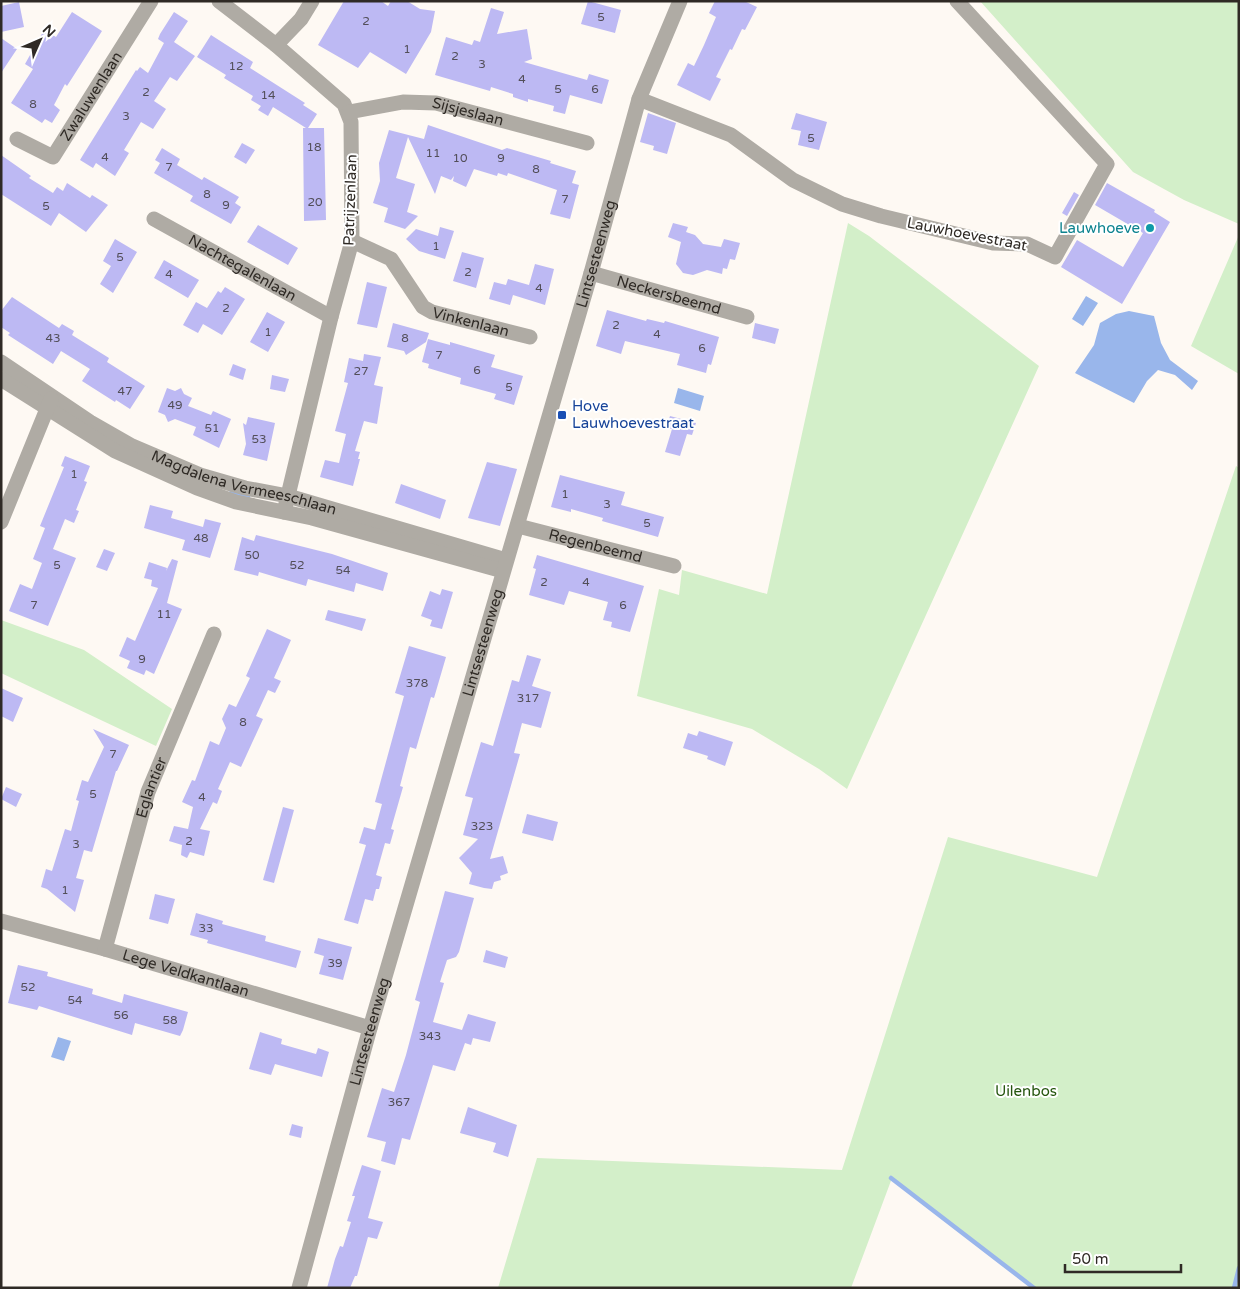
<svg xmlns="http://www.w3.org/2000/svg" width="1240" height="1289" font-family="'Varela Round',sans-serif">
  <rect width="100%" height="100%" fill="#fef9f3"/>
  <path fill="#d3efc9" d="M980 1H1239V224L1184 200 1133 172Z
    M848 223 869 236 1039 366 847 789 819 769 752 729 637 696 659 589 679 595 682 570 767 594Z
    M1239 235V374L1191 346Z
    M1236 466 1239 468V1288H1034L892 1178 851 1288H498L537 1158 842 1170 948 837 1097 877Z
    M1 620 84 650 172 709 156 746 1 673Z"/>
  <path fill="#99b6eb" d="M1086 296 1098 303 1083 326 1072 319Z
    M1129 311 1154 316 1161 343 1170 360 1198 381 1192 390 1175 375 1158 370 1147 381 1134 403 1075 373 1094 345 1100 323 1116 314Z
    M678 388 704 396 700 411 674 403Z
    M58 1037 71 1041 64 1061 51 1057Z"/>
  <g fill="none" stroke-linecap="round" stroke-linejoin="round">
    <path stroke="#99b6eb" stroke-width="4.5" d="M231 493 248 497
      M891 1178 1034 1288
      M1234 1288 1239 1268"/>
  </g>
  <path fill="#bdb9f3" d="M344 1H381L388 6 391 1H407L420 9 435 11 431 32 406 74 370 52 358 68 318 45Z
    M588 1 621 10 615 33 581 24Z
    M715 1H744L757 7 745 30 742 29 732 50 730 49 716 77 721 79 710 101 677 85 688 63 694 66 704 45 716 17 709 13Z
    M19 2 24 27 1 32V6Z
    M491 8 504 12 497 34 527 29 532 59 524 62 587 80 589 74 609 80 602 104 570 95 565 114 553 111 554 106 528 99V102L513 97V94L491 87 490 91 435 75 446 37 472 45 474 40 480 42Z
    M72 12 102 31 67 86 65 84 54 105 60 110 52 123 45 119 42 123 11 103 33 69 25 64 44 30 56 37Z
    M174 12 188 21 174 42 195 56 177 81 170 77 154 101 166 109 153 129 141 122 124 150 129 153 115 176 96 163 93 168 80 160 83 155 136 70 137 71 140 67 148 73 164 43 158 39 160 34Z
    M211 35 253 62 250 68 305 103 303 105 317 114 308 128H324L326 220 304 221 303 128H306L273 107 268 116 258 110 261 106 251 100 253 96 224 78 226 75 197 57Z
    M1 38 17 49 1 73Z
    M648 113 676 123 667 154 653 150 654 146 640 142Z
    M796 113 827 122 819 150 798 145 801 131 791 129Z
    M428 125 502 150 507 148 551 161 550 163 576 171 572 183 579 185 570 219 550 214 557 190 508 173 507 176 498 173 497 176 474 169 466 187 453 181 454 176 451 180 441 176 435 194 408 137 396 178 415 184 407 212 418 216 405 229 384 222 388 208 373 203 380 181 379 163 389 130 424 139Z
    M242 143 255 150 246 164 234 157Z
    M162 148 180 159 177 165 202 180 204 177 239 197 235 203 241 207 231 224 190 201 193 196 154 173 160 163 155 160Z
    M1 155 31 176 29 178 53 193 57 187 63 191 67 183 90 198 92 195 108 205 86 232 59 213 51 226 1 194Z
    M1107 183 1155 210 1154 212 1170 222 1122 304 1061 267 1077 240 1123 267 1143 233 1095 205Z
    M1074 192 1079 195 1067 216 1062 213Z
    M673 223 688 227 686 232 695 235 703 244 721 247 724 239 740 243 735 260 730 259 727 269 723 268 722 274 707 270 693 275 683 273 676 264 681 242 668 237Z
    M258 225 298 248 288 265 247 242Z
    M440 227 454 231 445 259 419 251 406 239 416 229 438 236Z
    M115 239 137 252 113 293 100 284 111 266 103 261Z
    M462 252 484 258 476 288 453 281Z
    M164 260 199 280 188 298 154 278Z
    M535 264 554 269 545 305 513 295 510 305 489 299 494 282 506 285 508 279 529 285Z
    M367 282 387 287 377 328 357 324Z
    M225 287 245 299 222 335 203 324 198 333 183 325 196 302 207 308 218 291 221 293Z
    M12 297 59 328 62 324 74 331 72 335 109 358 107 362 145 386 130 409 116 400 115 402 82 381 90 369 61 351 53 364 8 335 10 333 1 327V311Z
    M607 310 646 321 647 319 664 323 665 321 719 337 711 365 708 364 706 373 677 365 680 354 625 341 621 354 596 346Z
    M267 312 285 322 268 352 250 342Z
    M393 323 429 333 426 342 406 355 404 351 387 347Z
    M755 323 779 329 775 344 752 338Z
    M428 339 450 345V342L495 355 491 367 523 376 514 405 494 399 496 394 460 384 461 378 428 368 429 364 422 362Z
    M364 354 381 357 374 385 383 387 377 424 364 421 355 451 360 452 358 459H360L353 486 320 477 325 460 339 463 346 434 335 431 348 383 344 382 349 358 363 361Z
    M233 364 246 369 243 380 229 375Z
    M272 375 289 379 285 392 270 389Z
    M167 388 175 391 181 388 184 394 192 398 188 406 211 415 213 411 231 419 219 448 193 435 196 427 175 419 168 422 165 415 158 412Z
    M670 416 696 423 692 435 687 434 680 456 665 452 672 429 666 428Z
    M248 417 275 423 267 461 243 455 246 444 243 423 246 425Z
    M65 456 90 466 84 481 87 482 76 510 79 511 74 523 65 519 53 549 76 558 48 626 9 611 20 584 32 589 42 563 33 559 45 528 40 526 64 467 61 466Z
    M487 462 517 469 500 526 468 518Z
    M560 475 625 492 621 505 664 517 658 537 602 521 603 518 571 509V512L551 507Z
    M401 484 446 500 440 519 395 503Z
    M150 505 173 511 171 518 203 527 205 519 221 523 210 558 182 550 185 540 144 528Z
    M256 535 332 554 388 573 383 591 356 583 354 592 308 579 306 586 259 572 258 576 234 570 242 537 254 541Z
    M104 549 115 553 107 571 96 567Z
    M537 555 644 586 630 632 611 627 612 622 603 620 608 602 569 591 564 605 529 595 536 569 533 568Z
    M172 559 178 561 167 603 182 609 154 674 146 670 144 675 127 668 130 661 119 656 127 637 135 641 158 588 151 586 152 580 144 578 149 562 167 568 166 571Z
    M442 589 453 592 442 629 430 626 432 620 421 616 430 591 440 595Z
    M328 610 366 619 362 631 325 620Z
    M267 629 291 640 274 678 281 681 275 693 268 690 256 716 263 719 241 767 230 762 218 789 222 791 217 804 213 802 200 829 210 831 204 856 190 852 187 858 181 855 182 845 169 841 174 826 188 829 193 807 182 802 192 780 195 781 210 741 219 745 226 728 222 719 229 704 236 707 250 678 246 676Z
    M409 646 446 657 434 698 431 697 416 749 410 747 400 786 403 787 391 829 394 830 390 844 385 843 376 875 382 877 379 889H376L373 901 365 899 358 924 344 920 366 845 359 843 364 827 375 830 382 804 375 802 404 696 395 693Z
    M527 655 541 659 532 686 551 692 541 728 522 723 514 753 520 754 490 859 503 856 508 873 500 876 501 880 494 882 492 889 484 888 469 884 472 873 459 858 478 839 463 835 473 798 465 796 481 742 493 746 512 680 519 682Z
    M1 688 23 698 13 722 1 716Z
    M93 729 129 745 117 771H116L92 852 84 850 76 878 84 880 75 912 47 889 41 887 46 869 52 871 65 829 71 831 79 801 76 800 82 780 88 782 104 747Z
    M699 731 733 742 725 766 707 759 708 756 683 748 688 733 697 736Z
    M6 787 22 794 16 807 1 799Z
    M283 807 294 810 274 883 263 880Z
    M527 814 558 822 553 841 522 833Z
    M445 891 474 898 459 952 456 957 447 960 440 982 444 983 433 1022 462 1030 468 1014 496 1022 490 1042 473 1038 471 1045 465 1043 455 1071 433 1065 410 1140 402 1138 395 1165 381 1161 386 1142 367 1137 382 1088 394 1092 406 1055 420 1002 415 1000Z
    M155 894 175 899 168 924 149 919Z
    M196 913 223 921 222 924 266 936 265 941 301 951 296 968 207 943 208 940 190 935Z
    M318 938 352 947 343 980 319 974 324 956 314 953Z
    M486 950 508 957 505 968 483 962Z
    M18 965 48 972 47 976 93 989 92 994 122 1003 124 994 188 1012 183 1030 180 1036 135 1023 132 1035 39 1006 37 1010 8 1003Z
    M260 1032 282 1039 281 1044 316 1054 318 1048 329 1052 322 1077 275 1064 271 1075 249 1069Z
    M468 1107 517 1125 508 1157 493 1152 496 1143 460 1133Z
    M292 1124 303 1127 301 1138 289 1135Z
    M362 1165 381 1171 368 1218 383 1222 377 1239 368 1237 357 1276H355L350 1288H327L335 1259 340 1246 343 1247 351 1222 347 1221 355 1196H352Z"/>
  <g fill="none" stroke-linecap="round" stroke-linejoin="round">
    <g stroke="#afaba4" stroke-width="15">
      <path d="M219 1 276 45 344 104 351 122 352 241 331 317 284 512"/>
      <path d="M276 45 301 19 312 1"/>
      <path d="M639 99 731 135 793 180 842 204 881 216 993 243 1027 244 1055 257 1107 164 957 1"/>
      <path id="s1" d="M349 112 403 102 436 103 587 143"/>
      <path id="s2" d="M17 139 53 157 151 1"/>
      <path id="s3" d="M154 219 331 317"/>
      <path id="s4" d="M352 241 391 259 423 307 432 312 530 337"/>
      <path id="s5" d="M591 273 747 317"/>
      <path id="s6" d="M1 362 90 422 132 446 200 475 245 488 288 496 506 560"/>
      <path d="M1 379 115 451 197 488 236 502 312 518 503 571"/>
      <path d="M1 522 51 399"/>
      <path id="s7" d="M518 526 674 566"/>
      <path id="s8" d="M1 921 105 949 370 1028"/>
      <path id="s9" d="M105 949 148 792 214 634"/>
      <path id="s10" d="M299 1288 370 1028 591 273 639 99 680 1"/>
    </g>
  </g>
  <circle fill="#0f9aa8" stroke="#fff" stroke-width="2" cx="1150" cy="228" r="5"/>
  <rect fill="#1a4fb4" stroke="#fff" stroke-width="2" x="557" y="410" width="10" height="10" rx="2.5"/>
  <g text-anchor="middle" stroke-width="4" stroke-linejoin="round" paint-order="stroke">
    <g font-size="12" fill="#524e58">
      <text x="601" y="21">5</text>
      <text x="366" y="25">2</text>
      <text x="407" y="53">1</text>
      <text x="455" y="60">2</text>
      <text x="482" y="68">3</text>
      <text x="236" y="70">12</text>
      <text x="522" y="83">4</text>
      <text x="558" y="93">5</text>
      <text x="595" y="93">6</text>
      <text x="146" y="96">2</text>
      <text x="268" y="99">14</text>
      <text x="33" y="108">8</text>
      <text x="126" y="120">3</text>
      <text x="811" y="142">5</text>
      <text x="314" y="151">18</text>
      <text x="433" y="157">11</text>
      <text x="105" y="161">4</text>
      <text x="460" y="162">10</text>
      <text x="501" y="162">9</text>
      <text x="169" y="171">7</text>
      <text x="536" y="173">8</text>
      <text x="207" y="198">8</text>
      <text x="565" y="203">7</text>
      <text x="315" y="206">20</text>
      <text x="226" y="209">9</text>
      <text x="46" y="210">5</text>
      <text x="436" y="250">1</text>
      <text x="120" y="261">5</text>
      <text x="468" y="276">2</text>
      <text x="169" y="278">4</text>
      <text x="539" y="292">4</text>
      <text x="226" y="312">2</text>
      <text x="616" y="329">2</text>
      <text x="268" y="336">1</text>
      <text x="657" y="338">4</text>
      <text x="53" y="342">43</text>
      <text x="405" y="342">8</text>
      <text x="702" y="352">6</text>
      <text x="439" y="359">7</text>
      <text x="477" y="374">6</text>
      <text x="361" y="375">27</text>
      <text x="509" y="391">5</text>
      <text x="125" y="395">47</text>
      <text x="175" y="409">49</text>
      <text x="212" y="432">51</text>
      <text x="259" y="443">53</text>
      <text x="74" y="478">1</text>
      <text x="565" y="498">1</text>
      <text x="607" y="508">3</text>
      <text x="647" y="527">5</text>
      <text x="201" y="542">48</text>
      <text x="252" y="559">50</text>
      <text x="57" y="569">5</text>
      <text x="297" y="569">52</text>
      <text x="343" y="574">54</text>
      <text x="544" y="586">2</text>
      <text x="586" y="586">4</text>
      <text x="34" y="609">7</text>
      <text x="623" y="609">6</text>
      <text x="164" y="618">11</text>
      <text x="142" y="663">9</text>
      <text x="417" y="687">378</text>
      <text x="528" y="702">317</text>
      <text x="243" y="726">8</text>
      <text x="113" y="758">7</text>
      <text x="93" y="798">5</text>
      <text x="202" y="801">4</text>
      <text x="482" y="830">323</text>
      <text x="189" y="845">2</text>
      <text x="76" y="848">3</text>
      <text x="65" y="894">1</text>
      <text x="206" y="932">33</text>
      <text x="335" y="967">39</text>
      <text x="28" y="991">52</text>
      <text x="75" y="1004">54</text>
      <text x="121" y="1019">56</text>
      <text x="170" y="1024">58</text>
      <text x="430" y="1040">343</text>
      <text x="399" y="1106">367</text>
    </g>
    <g font-size="15" fill="#2f2a25" stroke="#fff">
      <text dy="5" stroke="none"><textPath href="#s2" startOffset="112">Zwaluwenlaan</textPath></text>
      <text dy="5" stroke="none"><textPath href="#s1" startOffset="121">Sijsjeslaan</textPath></text>
      <text transform="translate(350 200) rotate(-88)" y="5">Patrijzenlaan</text>
      <text transform="translate(967 234) rotate(11)" y="5">Lauwhoevestraat</text>
      <text dy="5" stroke="none"><textPath href="#s10" startOffset="1076">Lintsesteenweg</textPath></text>
      <text dy="5" stroke="none"><textPath href="#s3" startOffset="101">Nachtegalenlaan</textPath></text>
      <text dy="5" stroke="none"><textPath href="#s5" startOffset="81">Neckersbeemd</textPath></text>
      <text dy="5" stroke="none"><textPath href="#s4" startOffset="151">Vinkenlaan</textPath></text>
      <text dy="5" stroke="none"><textPath href="#s6" startOffset="274">Magdalena Vermeeschlaan</textPath></text>
      <text dy="5" stroke="none"><textPath href="#s7" startOffset="80">Regenbeemd</textPath></text>
      <text dy="5" stroke="none"><textPath href="#s10" startOffset="671">Lintsesteenweg</textPath></text>
      <text dy="5" stroke="none"><textPath href="#s9" startOffset="168">Eglantier</textPath></text>
      <text dy="5" stroke="none"><textPath href="#s8" startOffset="192">Lege Veldkantlaan</textPath></text>
      <text dy="5" stroke="none"><textPath href="#s10" startOffset="266">Lintsesteenweg</textPath></text>
    </g>
    <g font-size="15" fill="#0d838f" stroke="#fff" text-anchor="end">
      <text x="1140" y="233">Lauwhoeve</text>
    </g>
    <g font-size="15" fill="#164399" stroke="#fff" text-anchor="start">
      <text x="572" y="411">Hove<tspan x="572" dy="17">Lauwhoevestraat</tspan></text>
    </g>
    <g font-size="15" fill="#25550e" stroke="#fff">
      <text x="1026" y="1096">Uilenbos</text>
    </g>
  </g>
  <rect width="1240" height="1289" fill="none" stroke="#2f2a25" stroke-width="5"/>
  <g transform="translate(40 40) rotate(45)" stroke="#ffffff" stroke-width="4" paint-order="stroke">
  <path d="M0-4L9 19L0 12L-9 19Z" fill="#2f2a25"/>
  <text y="-8" font-size="14" font-weight="bold" text-anchor="middle" fill="#2f2a25">N</text>
  </g>
  <path d="M1065 1264v8h116v-8" fill="none" stroke="#2f2a25" stroke-width="2.5"/>
  <text x="1072" y="1264" font-size="15" fill="#2f2a25" stroke="#ffffff" stroke-width="4" paint-order="stroke">50 m</text>
</svg>
